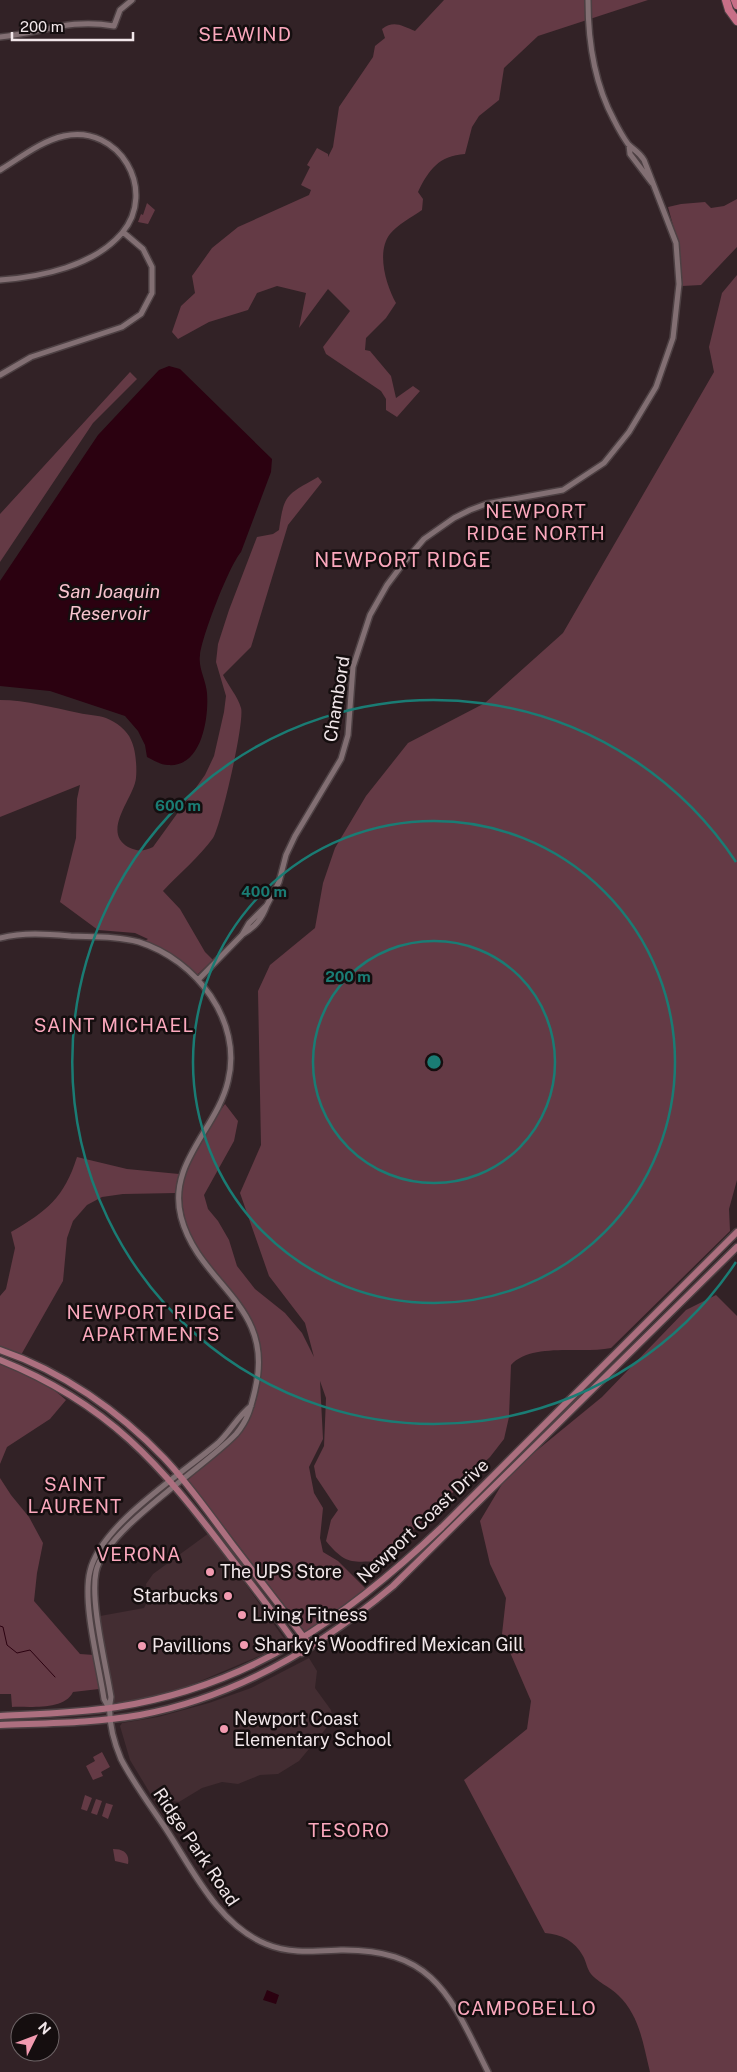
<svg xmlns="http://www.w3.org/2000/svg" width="737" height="2072" font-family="'Public Sans',sans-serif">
  <rect width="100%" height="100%" fill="#322226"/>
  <path fill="#432d32" d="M209 1533 288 1644 165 1696 113 1703 100 1616 144 1608 148 1600 146 1584 153 1574Z
    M309 1658 317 1671 315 1688 331 1710 333 1720 299 1761 278 1774 260 1775 238 1784 222 1782 202 1788 179 1802 166 1800 156 1803 130 1760 120 1726 122 1723 158 1717 209 1703 251 1688Z"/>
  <path fill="#643a45" d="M444 0H648L538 36 504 68 499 100 479 116 472 127 465 154C439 156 429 169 418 192L423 199 422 210C412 217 397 225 390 234 376 252 386 285 396 303L386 318 366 338 365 350 370 351 391 376 396 398 413 386 420 391 397 417 386 410V399L381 391 326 354 323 347 350 311 328 289 299 328 306 293 277 286 257 293 248 310 209 322 178 339 172 332 181 306 195 293 192 276 212 248 238 227 309 195 311 190 301 185 310 167 307 165 317 148 328 154V157L333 147 339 107 373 57 375 46 385 38 382 29C394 20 402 26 415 31Z
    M737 199V247L701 285 682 286 679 247 668 207 681 204 705 202 711 208 724 206Z
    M147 203 155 210 148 224 138 222 141 214 143 215Z
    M737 275V1180L729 1209 730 1231 611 1348C583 1354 531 1342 511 1365L509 1417 504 1439 490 1457 381 1561C351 1562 346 1565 326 1541L331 1520 338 1510 316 1477 314 1466 324 1446 326 1398 320 1381 323 1439 309 1467 314 1493 323 1508 320 1538 323 1552 338 1561 367 1590 305 1632 188 1480C205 1464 226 1448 241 1430 252 1416 258 1399 260 1381 274 1293 184 1276 182 1196 182 1161 206 1131 225 1104L238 1121 234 1141 204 1195 208 1209 218 1221 229 1240 237 1266 255 1289 285 1313 302 1333 314 1357 305 1323 269 1276 240 1193 261 1145 258 991 270 965 315 928 323 883 335 848 366 796 408 743 485 703 563 633 714 372 709 347 722 293Z
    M130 372 137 379 93 423 0 562V514Z
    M318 477 322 482 288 525 251 647 223 675C228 685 238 697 241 708 245 721 221 826 213 838 200 856 179 874 163 891L180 909 205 952 213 960 197 975 164 950 145 941 148 939 135 933 98 930 60 902 76 838 77 799 80 785 0 817V700C26 700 54 708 79 713 88 715 98 715 106 718 116 722 127 730 131 740 136 750 137 768 136 778 134 798 101 831 128 847 138 852 144 851 153 847L205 775 214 756 224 712 226 696 216 662 218 644 229 610 257 537 273 534 279 530C284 493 287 495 318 477Z
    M77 1157 127 1169 179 1174 176 1193 123 1194 102 1197 87 1205 73 1221 67 1238 63 1281 21 1355 0 1347V1296L6 1289 15 1248 11 1232C47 1211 64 1198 77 1157Z
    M716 1295 737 1316V2072H650C643 2044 640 2016 618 1995 611 1988 595 1980 591 1974 587 1969 586 1961 583 1956 575 1941 561 1934 545 1933L464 1780 527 1729 531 1701 502 1634 506 1598 490 1564 480 1521 508 1474 602 1397 686 1310Z
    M0 1361 42 1380 66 1400 50 1419 7 1447 0 1464Z
    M0 1478 11 1495 29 1517 43 1543 37 1573 34 1601 80 1654 94 1655 99 1689 73 1692C64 1711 29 1706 12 1707L11 1694H0Z
    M102 1752 110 1767 101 1772 103 1776 93 1780 86 1766 95 1761 93 1757Z
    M85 1795 92 1798 87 1811 81 1809Z
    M96 1799 102 1801 97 1815 91 1813Z
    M106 1803 113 1805 108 1819 102 1816Z
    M113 1849C123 1849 130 1853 128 1864L115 1861Z"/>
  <path fill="#2b0110" d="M169 366 180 369 272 459 271 472 241 552C229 566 202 636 200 655 198 668 206 680 207 693 209 717 202 768 168 765 161 765 153 760 147 757L145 745 138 731 125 716 50 691 0 686V581L98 435 159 370Z
    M267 1990 279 1995 276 2004 263 2000Z"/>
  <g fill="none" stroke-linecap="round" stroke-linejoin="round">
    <path stroke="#2b0110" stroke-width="1" d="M0 1626 3 1627 7 1645 17 1653 30 1650 55 1677"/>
    <defs>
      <path id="minor" d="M0 37C42 33 69 18 114 26L120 10 132 0
        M629 145 630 154 652 183
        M0 170C20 158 41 141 64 136 119 124 158 190 122 233 94 266 41 277 0 280
        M0 375 31 357 122 327 141 314 152 293V267L143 249 123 232
        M243 934C255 927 262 919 267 905
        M0 938C24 932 47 934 71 936 94 937 117 936 139 942 196 960 243 1021 228 1081 217 1129 167 1163 181 1217 199 1286 276 1304 255 1390 251 1407 248 1420 236 1434 204 1468 104 1530 96 1572 90 1602 106 1665 111 1697 107 1717 113 1740 121 1759 133 1782 149 1804 164 1826 192 1868 217 1924 266 1944 289 1954 316 1951 341 1950 436 1949 451 1998 488 2072
        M198 980 242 935 249 923 267 905 279 882 286 855 295 836 341 759 348 735 353 667 370 615 387 585 405 561 424 539 454 518 470 510 486 504 563 490 604 463 629 432 656 387 673 338 679 284 676 243 644 160C639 152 634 150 628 144 623 137 618 128 614 120 594 83 588 41 588 0
        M109 1708 104 1699C99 1665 82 1603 90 1571 101 1524 182 1474 218 1443 230 1432 238 1416 251 1406"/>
      <path id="major" d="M0 1350C62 1371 119 1411 164 1458 189 1484 210 1515 232 1544 258 1578 285 1612 311 1647
        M0 1360C109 1404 160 1464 229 1555 254 1588 279 1619 302 1653
        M0 1716C39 1714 78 1713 117 1707 250 1686 346 1618 442 1527L737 1232
        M0 1725C47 1723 94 1723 140 1715 236 1697 319 1648 393 1586L737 1247"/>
      <path id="highway" d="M726 0 729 10 737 21
        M735 0 737 5"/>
    </defs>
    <use href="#minor" stroke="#4d4043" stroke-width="8"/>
    <use href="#major" stroke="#4d4043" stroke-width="9"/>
    <use href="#highway" stroke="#4d4043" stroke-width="10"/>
    <use href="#minor" stroke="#826f73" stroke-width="5"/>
    <use href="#major" stroke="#ac6f7f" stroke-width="6"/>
    <use href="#highway" stroke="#c86f87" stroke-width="8"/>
  </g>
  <g fill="none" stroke="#1a7c74" stroke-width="2.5">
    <circle cx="434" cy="1062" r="121"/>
    <circle cx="434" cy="1062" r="241"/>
    <path d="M736 1262A362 362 0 1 1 736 862"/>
  </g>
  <g fill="#f29ab0" stroke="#150e0f" stroke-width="2">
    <circle cx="210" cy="1572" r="5"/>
    <circle cx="228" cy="1596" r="5"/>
    <circle cx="242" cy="1615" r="5"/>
    <circle cx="244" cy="1645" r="5"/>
    <circle cx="142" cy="1646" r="5"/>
    <circle cx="224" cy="1729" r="5"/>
  </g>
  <g text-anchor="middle" stroke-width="5" stroke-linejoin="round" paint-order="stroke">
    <g font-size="18" fill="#f1e6e9" stroke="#150e0f">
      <text transform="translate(337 699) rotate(-81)" y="6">Chambord</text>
      <text transform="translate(423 1521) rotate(-43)" y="6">Newport Coast Drive</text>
      <text transform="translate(196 1847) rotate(56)" y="6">Ridge Park Road</text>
    </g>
    <g font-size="18" fill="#f1e6e9" stroke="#150e0f" text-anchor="start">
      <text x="220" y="1578">The UPS Store</text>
      <text x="218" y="1602" text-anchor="end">Starbucks</text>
      <text x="252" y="1621">Living Fitness</text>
      <text x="254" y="1651">Sharky's Woodfired Mexican Gill</text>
      <text x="152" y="1652">Pavillions</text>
      <text x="234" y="1725">Newport Coast<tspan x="234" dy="21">Elementary School</tspan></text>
    </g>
    <g font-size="19" letter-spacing="1" fill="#fba8bd" stroke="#150e0f">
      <text x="245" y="41">SEAWIND</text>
      <text x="536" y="518">NEWPORT<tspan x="536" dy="22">RIDGE NORTH</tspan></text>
      <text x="114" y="1032">SAINT MICHAEL</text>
      <text x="151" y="1319">NEWPORT RIDGE<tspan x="151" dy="22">APARTMENTS</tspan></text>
      <text x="75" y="1491">SAINT<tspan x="75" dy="22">LAURENT</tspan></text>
      <text x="139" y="1561">VERONA</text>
      <text x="349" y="1837">TESORO</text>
      <text x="527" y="2015">CAMPOBELLO</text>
    </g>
    <g font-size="19" font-style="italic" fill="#f7c3ce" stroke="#150e0f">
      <text x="109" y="598">San Joaquin<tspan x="109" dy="22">Reservoir</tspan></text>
    </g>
    <g font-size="20" letter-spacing="1" fill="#fba8bd" stroke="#150e0f">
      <text x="403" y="567">NEWPORT RIDGE</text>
    </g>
  </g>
  <circle cx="434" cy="1062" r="8" fill="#1a7c74" stroke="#150e0f" stroke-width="2.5"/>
  <g font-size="15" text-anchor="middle" font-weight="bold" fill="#1a7c74" stroke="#150e0f" stroke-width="5" stroke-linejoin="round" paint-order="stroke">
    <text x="178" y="811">600 m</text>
    <text x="264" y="897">400 m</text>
    <text x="348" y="982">200 m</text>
  </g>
  <g transform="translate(35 2037) rotate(48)"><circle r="24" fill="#150e0f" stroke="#6d6466"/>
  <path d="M0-4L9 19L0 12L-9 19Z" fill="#f29ab0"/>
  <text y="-8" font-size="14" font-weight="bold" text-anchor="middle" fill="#f1e6e9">N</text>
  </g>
  <path d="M12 32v8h121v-8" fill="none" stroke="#f1e6e9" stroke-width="2.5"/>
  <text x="20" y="32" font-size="15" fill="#f1e6e9" stroke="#150e0f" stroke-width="4" paint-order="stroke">200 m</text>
</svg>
